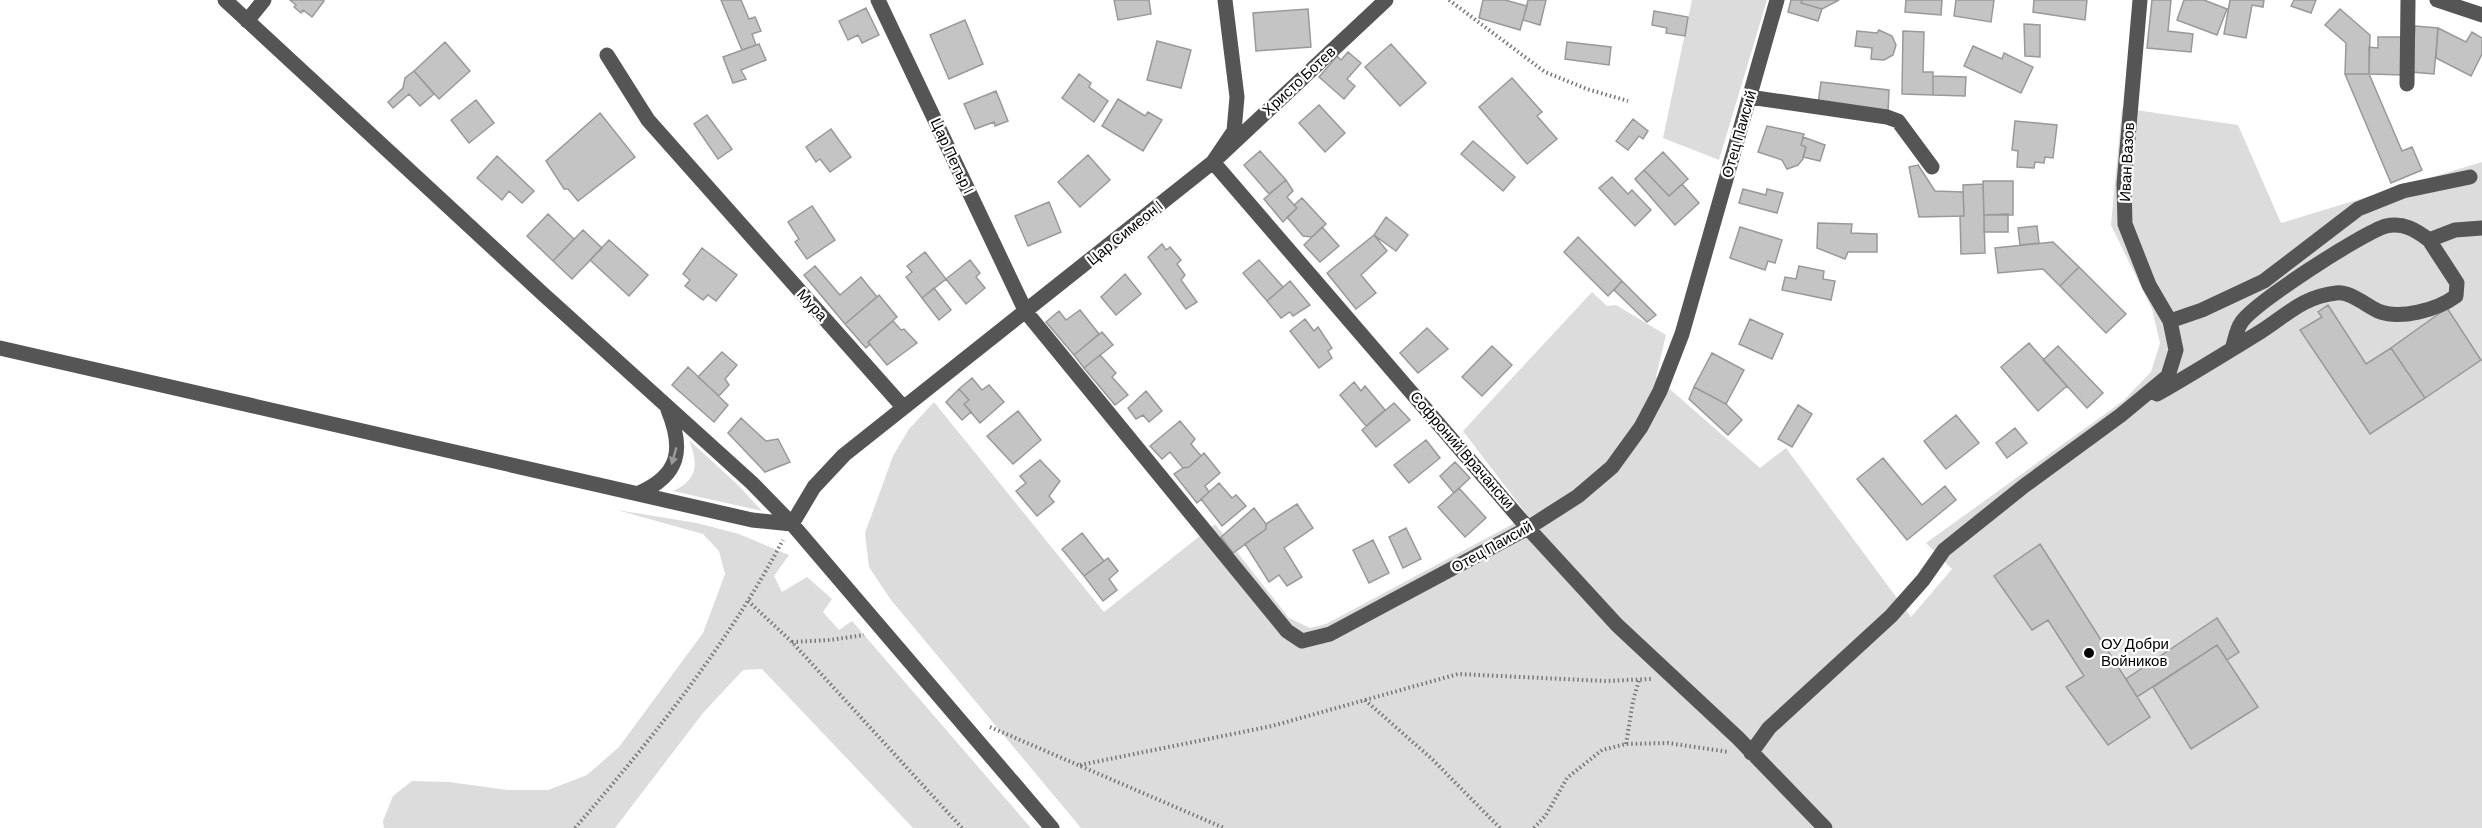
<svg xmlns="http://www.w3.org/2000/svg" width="2482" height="828" font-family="Barlow,sans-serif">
  <rect width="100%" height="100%" fill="#fff"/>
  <path fill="#dcdcdc" d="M1692 0H1767L1719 160 1663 138Z
    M2122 108 2238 125 2281 223 2482 162V828H1081L891 600 869 567 865 533 893 456 909 429 934 402 1104 612 1215 524 1289 618 1310 628 1326 624 1528 516 1463 431 1592 292 1607 306 1616 305 1666 335 1656 377 1760 468 1786 448 1911 617 1952 569 1926 543 2123 401 2151 372 2160 343 2152 309 2111 225Z
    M689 440 738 485 762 511 673 491C699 479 698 463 689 440Z
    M617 510 697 523 739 534 789 555 774 576 782 592 807 577 832 599 823 612 839 630 852 621 1031 828H913L762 669 743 670 703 713 615 828H384L383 821 393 796 412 781 449 782 508 790H548L587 775 619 747 703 633 725 574 719 551 703 534Z"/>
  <path fill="#c4c4c4" stroke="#999" stroke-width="1.5" d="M290 0H323L324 1 312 17 303 10 301 13 294 7 296 5Z
    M721 0H741L749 19 755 17 761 31 752 34 756 45 742 50Z
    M1114 0H1149L1151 14 1118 20Z
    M1483 0H1505L1527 6 1520 30 1479 18Z
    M1528 0H1546L1540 25 1523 20Z
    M1791 0H1802L1801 3 1822 9 1818 21 1788 12Z
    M1802 0H1839L1822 9 1801 3Z
    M1906 0H1942L1941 15 1905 12Z
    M1956 0H1994L1991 22 1954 16Z
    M2034 0H2087L2085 20 2033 12Z
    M2152 0H2171L2168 31 2193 34 2191 52 2147 48Z
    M2184 0H2204L2227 9 2217 35 2177 20Z
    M2230 0H2264L2263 7 2252 5 2246 38 2224 34Z
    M2294 0H2316L2311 13 2291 6Z
    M866 8 879 35 862 43 858 35 848 40 839 21Z
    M1308 9 1311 47 1256 51 1253 13Z
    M2340 9 2370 35 2369 74H2345L2346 43 2325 25Z
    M1654 11 1688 17 1685 36 1666 33 1667 28 1652 25Z
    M965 20 983 64 949 79 930 35Z
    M2024 24 2040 25V57L2025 56Z
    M2415 26 2438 28 2434 74 2411 72Z
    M2438 28 2466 42 2472 32 2482 38V54L2471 76 2436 58Z
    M1879 30 1892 36 1896 45 1893 55 1884 60 1871 59 1872 48 1855 46 1857 31 1877 33Z
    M1903 31 1924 32 1923 72H1933V95L1902 94Z
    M2378 37H2404V75L2369 74V47L2378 48Z
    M1157 41 1191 50 1181 88 1147 80Z
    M445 42 470 71 439 99 414 71Z
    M1567 42 1611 47 1609 65 1565 59Z
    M759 44 766 60 741 70 746 79 733 83 723 57Z
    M1391 44 1426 83 1400 106 1365 67Z
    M1973 46 2002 59 2004 53 2033 67 2021 93 1964 66Z
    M1348 52 1361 63 1347 79 1355 86 1344 99 1319 77 1337 56 1341 60Z
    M414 71 434 94 420 106 409 94 393 108 388 102 403 88 405 78Z
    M1079 74 1091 83 1089 87 1108 101 1094 122 1062 98Z
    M2345 74H2369L2402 151 2412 147 2422 170 2391 183Z
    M1933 76 1966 77 1965 96 1933 95Z
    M1512 78 1542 112 1537 116 1557 139 1527 164 1479 107Z
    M1821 82 1889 90 1888 112 1818 103Z
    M996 91 1008 121 995 126 994 122 975 129 964 104Z
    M1118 99 1145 116 1148 112 1162 120 1143 151 1102 126Z
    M476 100 494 123 469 143 451 120Z
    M1319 105 1345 133 1325 152 1299 123Z
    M600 113 635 157 578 201 568 189H564L546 161Z
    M707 115 732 149 718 159 694 124Z
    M1633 119 1648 131 1643 139 1639 136 1628 150 1616 141Z
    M2015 121 2057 125 2053 158 2045 157 2044 163 2035 162 2034 168 2017 167 2018 151 2012 150Z
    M1767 126 1804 134 1801 145 1806 147 1803 159 1798 165 1787 169 1782 160 1758 152Z
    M831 129 851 157 830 172 820 159 816 162 806 147Z
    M1803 137 1825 145 1820 161 1803 157 1806 147 1801 145Z
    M1473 141 1515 177 1503 191 1461 154Z
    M1260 151 1286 180 1269 194 1244 165Z
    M1663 152 1688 179 1669 196 1644 170Z
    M1088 155 1110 180 1080 207 1058 182Z
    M497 156 534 191 522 203 509 191 502 200 477 178Z
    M1918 165 1935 191 1963 192 1964 216 1919 217 1909 167Z
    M1644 170 1669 196 1682 184 1699 203 1675 225 1635 179Z
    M1612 177 1628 194 1632 190 1651 210 1635 226 1599 188Z
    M1286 180 1293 191 1287 197 1297 208 1283 222 1264 199Z
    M1983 181H2013V215H1984Z
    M1983 184 1985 253 1961 254 1960 216H1964L1963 185Z
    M1743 189 1766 195 1767 189 1783 193 1777 213 1739 203Z
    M1302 198 1326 224 1312 237 1303 236 1287 217 1297 208 1294 205Z
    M1049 202 1061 232 1028 246 1015 216Z
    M812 206 835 240 807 259 795 242 799 239 788 222Z
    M548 214 574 239 553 261 527 236Z
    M2008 214V232H1984V215Z
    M1386 217 1408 235 1396 251 1374 235Z
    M1818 223 1852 224 1851 233 1877 234V252H1848L1845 259 1817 248Z
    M2037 226 2039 243 2020 245 2018 228Z
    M1322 227 1339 246 1320 262 1304 245Z
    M1740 227 1782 240 1775 263 1768 261 1765 270 1730 258Z
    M583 230 602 248 572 279 553 261Z
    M1374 235 1387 251 1361 275 1376 293 1356 309 1327 273Z
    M1578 237 1622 281 1608 296 1564 252Z
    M609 240 648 275 629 296 590 260Z
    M2053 242 2079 267 2060 286 2043 269 1998 273 1995 248Z
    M1162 244 1166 250 1170 247 1181 260 1177 264 1185 275 1181 280 1197 302 1186 309 1148 257Z
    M702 248 737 275 716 301 708 295 703 300 685 286 690 280 683 274Z
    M925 252 946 279 922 298 906 277 912 272 907 266Z
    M970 260 980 273 976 277 985 288 966 304 946 279Z
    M1259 260 1283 287 1267 301 1243 273Z
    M815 266 840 295 861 277 877 297 845 324 804 275Z
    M1799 266 1824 271 1823 279 1835 281 1831 300 1782 290 1785 277 1796 279Z
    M2079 267 2126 314 2106 333 2060 286Z
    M1125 274 1141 294 1116 315 1101 297Z
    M1290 281 1310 305 1293 316 1290 312 1281 318 1267 301Z
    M1622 281 1656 315 1647 322 1614 290Z
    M934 288 951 310 939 320 922 298Z
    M879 295 897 317 868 342 870 344 866 348 845 324Z
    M2328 305 2366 364 2391 348 2425 398 2370 434 2300 330 2322 317 2318 312Z
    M2447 308 2481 360 2425 398 2391 348Z
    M1080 310 1099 334 1074 355 1046 322 1059 311 1066 320Z
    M1305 319 1314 331 1318 327 1332 348 1328 351 1332 358 1319 368 1290 331Z
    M1750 319 1783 334 1772 359 1739 344Z
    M893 321 901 330 904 329 917 343 887 365 868 342Z
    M1427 328 1448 349 1418 373 1400 353Z
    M1102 332 1113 345 1084 368 1074 355Z
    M2029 343 2067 386 2038 411 2001 367Z
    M1492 346 1512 365 1482 396 1462 377Z
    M2058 346 2103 393 2087 408 2043 360Z
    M722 352 737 365 725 379 729 385 719 396 698 377Z
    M1712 353 1744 370 1726 404 1694 387Z
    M1100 355 1116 373 1112 377 1128 395 1115 405 1084 368Z
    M688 367 728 405 714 422 672 385Z
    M972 378 982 390 989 385 1004 402 980 423 964 404 969 400 959 389Z
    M1354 382 1361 391 1365 386 1385 410 1366 426 1340 395Z
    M1694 387 1726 404 1742 420 1728 435 1689 399Z
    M959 389 969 400 964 404 971 412 962 420 946 402Z
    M1146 391 1162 411 1149 422 1143 415 1136 419 1128 408Z
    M1394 403 1410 420 1376 447 1362 430Z
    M1798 405 1812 414 1792 447 1778 439Z
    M1018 411 1041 440 1013 464 987 436Z
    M1956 415 1979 443 1946 469 1924 441Z
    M741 418 766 441 778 439 790 462 765 472 728 433Z
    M1180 421 1195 439 1191 444 1201 456 1189 467 1183 468 1170 452 1162 459 1150 446Z
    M2015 428 2027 443 2007 458 1996 443Z
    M1426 440 1440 458 1409 483 1394 465Z
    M1204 453 1220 473 1205 486 1209 492 1197 503 1174 474 1183 468 1189 467Z
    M1883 458 1922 505 1945 486 1956 500 1907 540 1857 479Z
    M1040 460 1060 481 1049 496 1054 502 1037 516 1016 491 1026 483 1020 476Z
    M1455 462 1470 478 1454 493 1440 476Z
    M1219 483 1232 498 1236 495 1246 506 1222 526 1201 499Z
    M1459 488 1486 518 1465 537 1438 507Z
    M1297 504 1313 528 1284 548 1302 577 1287 586 1279 575 1269 582 1245 544 1266 529V524Z
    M1254 508 1266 524V529L1233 553 1221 537Z
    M1406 528 1421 559 1403 568 1389 537Z
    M1082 533 1104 561 1084 576 1062 549Z
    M1373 540 1389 573 1369 583 1353 550Z
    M2040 544 2150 717 2108 745 2066 687 2084 676 2048 620 2032 630 1994 576Z
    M1108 558 1118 571 1109 579 1117 590 1103 601 1084 576Z
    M2217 618 2239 652 2227 660 2217 645 2137 697 2126 679Z
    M2217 645 2258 707 2191 749 2153 687Z"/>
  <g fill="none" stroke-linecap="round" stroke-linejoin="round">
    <path stroke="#777" stroke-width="4" stroke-dasharray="1.5 3" stroke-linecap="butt" d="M1449 0 1545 72 1587 89 1628 101
      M748 601 792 642 962 828
      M792 642 830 640 864 635
      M1365 700 1432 759 1500 828
      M990 727 1224 828
      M1626 744 1633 701 1639 680
      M1080 765 1272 726 1458 674 1605 681 1651 679
      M575 828C653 738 727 645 783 540
      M1534 828 1546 815 1567 778 1602 750 1626 744 1668 743 1729 752"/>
    <path stroke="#555" stroke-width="15" d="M225 0 543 294 752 483 792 524 1052 828
      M878 0 1026 312 1287 631 1302 641 1330 634 1528 528 1578 496 1612 467 1641 427 1660 391 1682 334 1777 0
      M1386 0 1213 162 1528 528 1617 625 1738 738 1825 828
      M2437 0 2482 15
      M247 21 264 0
      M607 55 648 120 903 407
      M2407 84 2408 0
      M1749 97 1887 117 1898 121 1932 167
      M2170 321 2202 310 2264 281 2358 209 2403 191 2470 177
      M0 348 752 520 792 524
      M2232 349C2235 341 2236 330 2241 323 2252 304 2364 232 2386 226 2403 222 2416 230 2429 240L2455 230 2482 228
      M2157 394C2192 374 2226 353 2260 332 2287 315 2302 297 2336 293 2350 291 2365 305 2378 311 2400 320 2437 310 2456 296L2457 283 2429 240
      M639 493C680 475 684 449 668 410
      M792 524 814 487 844 455 1213 162 1234 131 1237 97 1225 0
      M1751 753 1769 728 1891 616 1923 580 1944 550 2024 486 2121 415 2168 376 2176 350 2170 321 2149 285 2125 224 2124 184 2140 0"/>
  </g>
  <defs><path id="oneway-solid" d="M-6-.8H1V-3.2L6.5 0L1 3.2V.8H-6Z" transform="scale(1.5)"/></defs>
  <use fill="#999" href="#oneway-solid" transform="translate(674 456) rotate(106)"/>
  <circle fill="#000" stroke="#fff" stroke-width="2" cx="2089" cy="653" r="6"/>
  <g text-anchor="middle" stroke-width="4.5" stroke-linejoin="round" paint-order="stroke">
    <g font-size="15" fill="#000" stroke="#fff">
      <text transform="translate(1299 81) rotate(-43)" y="5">Христо Ботев</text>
      <text transform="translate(1739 134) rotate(-74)" y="5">Отец Паисий</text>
      <text transform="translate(952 156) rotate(65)" y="5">Цар Петър I</text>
      <text transform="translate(2127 162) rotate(-87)" y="5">Иван Вазов</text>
      <text transform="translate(1125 233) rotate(-39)" y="5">Цар Симеон I</text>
      <text transform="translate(812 305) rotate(48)" y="5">Мура</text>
      <text transform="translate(1462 450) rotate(49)" y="5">Софроний Врачански</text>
      <text transform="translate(1492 547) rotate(-29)" y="5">Отец Паисий</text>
    </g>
    <g font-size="15" fill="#000" stroke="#fff" text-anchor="start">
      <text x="2101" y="649">ОУ Добри<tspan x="2101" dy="17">Войников</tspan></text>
    </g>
  </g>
</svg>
